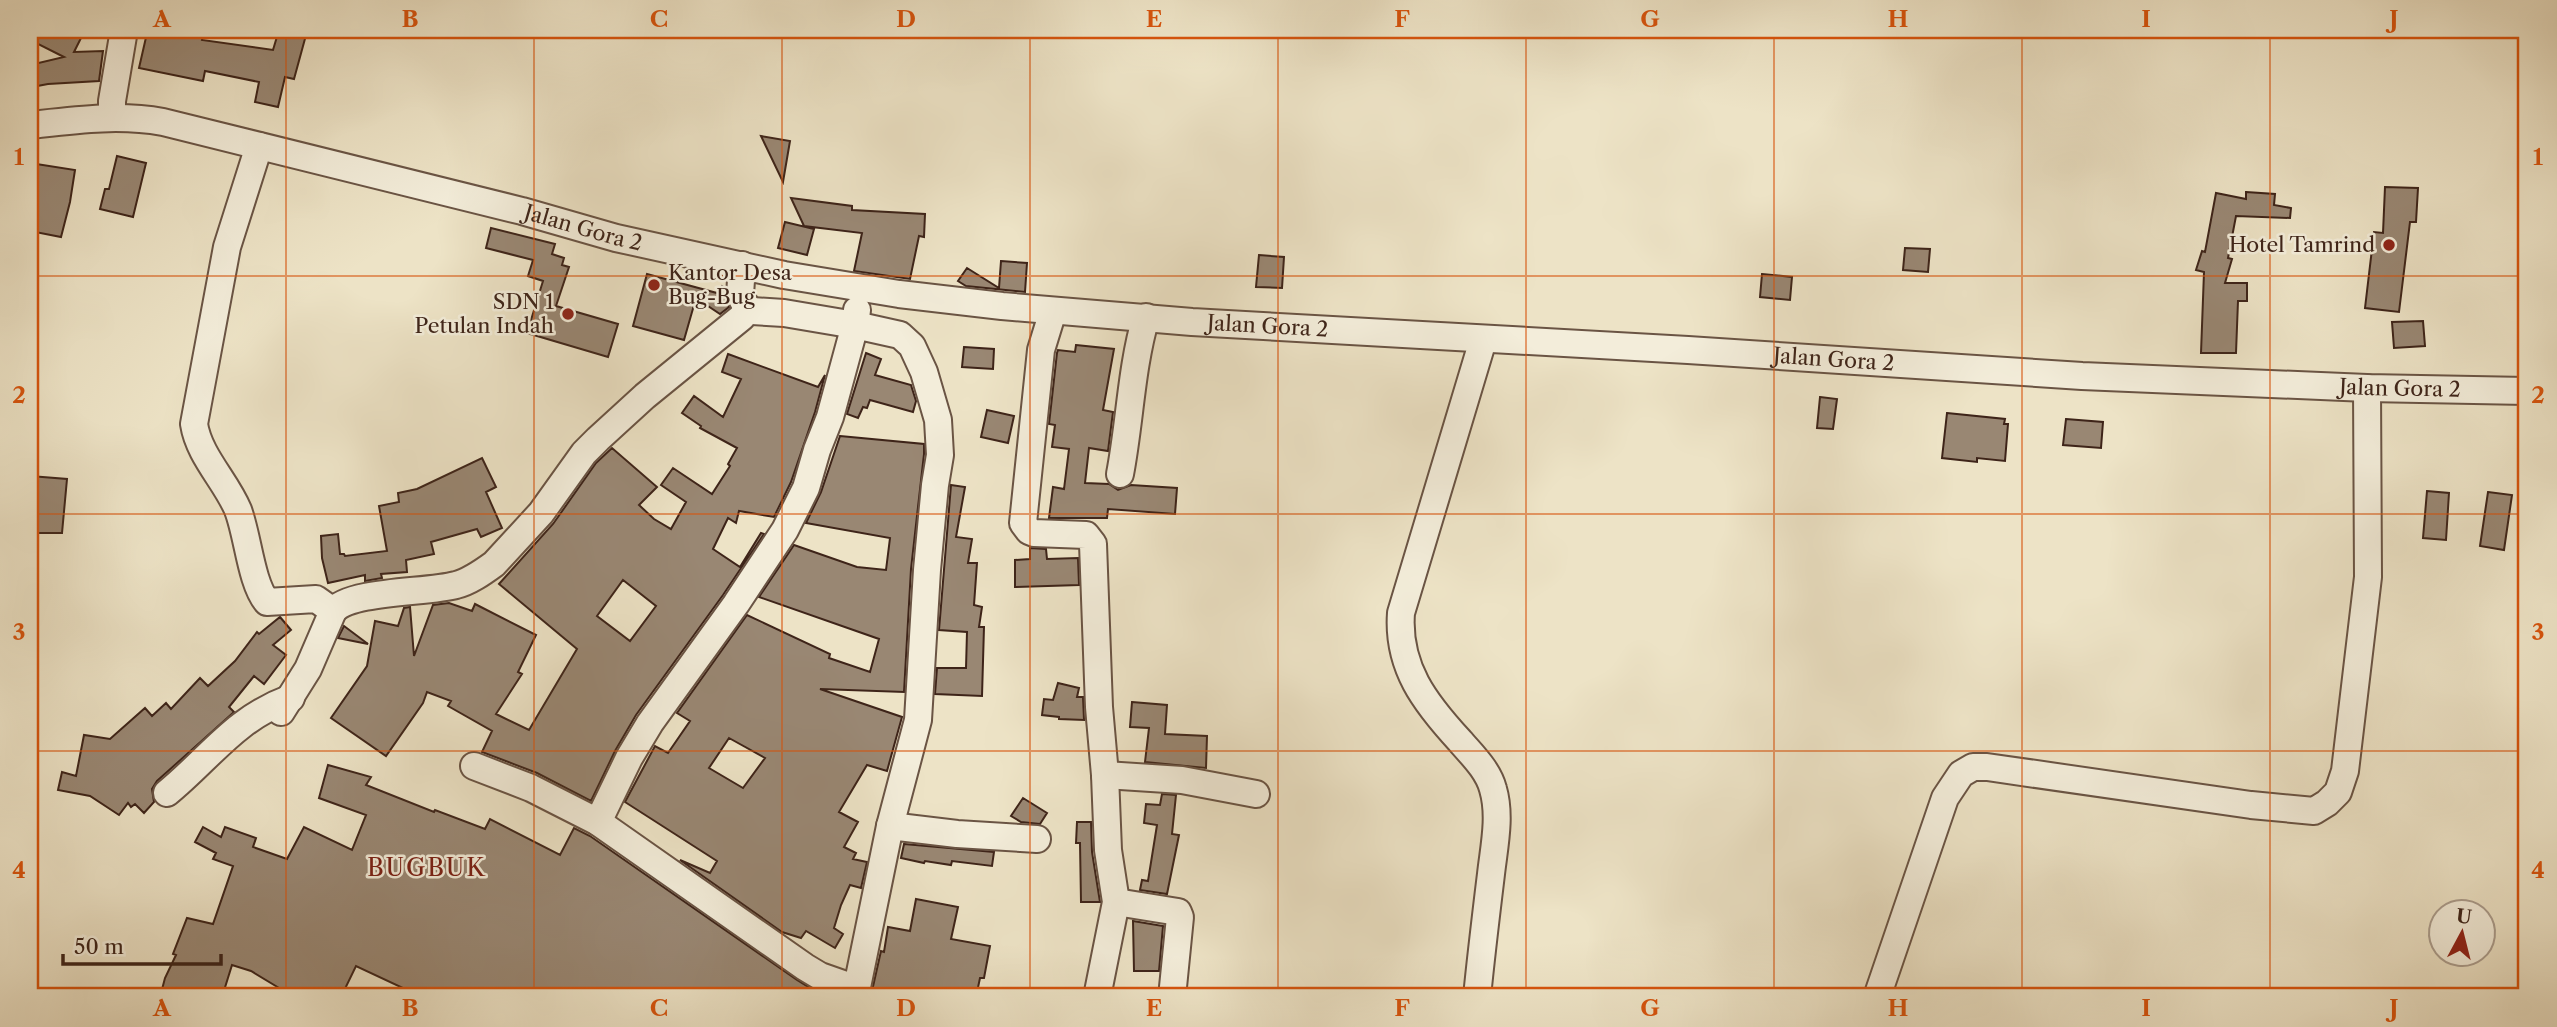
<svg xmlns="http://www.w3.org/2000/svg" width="2557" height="1027" font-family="'Libre Caslon Text',serif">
  <rect width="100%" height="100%" fill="#ede3c6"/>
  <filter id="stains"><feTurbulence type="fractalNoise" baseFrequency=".00286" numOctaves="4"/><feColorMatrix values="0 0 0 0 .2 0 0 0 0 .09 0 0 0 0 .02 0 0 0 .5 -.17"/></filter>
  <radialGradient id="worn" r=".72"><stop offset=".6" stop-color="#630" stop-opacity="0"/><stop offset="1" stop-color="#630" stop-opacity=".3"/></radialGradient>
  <path fill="#998773" stroke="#3e2419" stroke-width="2" fill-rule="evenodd" d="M30 30H85L74 52 103 51 99 81 48 84 32 87 30 65 64 57 30 40Z
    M166 30H204L202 40 273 50 279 30 306 35 294 79 285 77 278 107 255 102 259 82 205 71 203 81 139 68 147 33 164 37Z
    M761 136 790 141 783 182Z
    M117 156 146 163 133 217 100 209 105 189H109Z
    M30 163 75 170 70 202 61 237 30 231Z
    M2385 187 2418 188 2416 222H2410L2399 312 2365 308 2374 232 2383 233Z
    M2246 192 2275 194 2274 205 2291 208 2290 218 2236 216 2228 258 2232 259 2225 283H2247V301H2238L2236 353H2201L2204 272 2196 270 2202 251 2205 252 2216 193 2246 199Z
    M791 198 852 206V210L925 214 924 237 919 236 910 279 854 271 862 233 804 226Z
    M785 222 814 229 807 255 778 248Z
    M491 228 555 244 552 254 564 258 562 265 569 267 556 306 618 324 608 357 527 333 543 281 528 276 533 260 486 248Z
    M1905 248 1930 249 1928 272 1903 270Z
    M1259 255 1284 257 1282 288 1256 287Z
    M1001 261 1027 263 1025 292 966 286 958 281 967 268 999 288Z
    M647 274 717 293 722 286 725 288 729 307 720 314 696 298 684 340 633 326Z
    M1762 274 1792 277 1790 300 1760 297Z
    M2423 321 2425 346 2394 348 2392 322Z
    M1076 345 1114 349 1103 410 1113 412 1108 451 1089 448 1085 483 1109 484 1118 490 1131 485 1177 488 1175 514 1108 509 1107 518H1049L1053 487 1064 489 1069 449 1052 447 1055 425 1049 424 1057 353 1058 350 1075 352Z
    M964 347 994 349 993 369 962 367Z
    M866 353 881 359 875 375 911 385 916 401 913 412 870 400 867 408 863 407 858 418 847 414Z
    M728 354 818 387 825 375 815 412 791 482 774 517 739 511 736 523 728 518 713 549 740 567 761 533 764 534 723 595 636 715 615 751 591 801 537 773 482 752 492 731 448 706 451 701 427 692 423 703 386 756 331 718 367 666 375 621 398 626 404 608 410 607 414 656 433 605 449 603 472 611 475 604 536 635 518 672 522 674 496 714 529 730 577 649 499 584 553 524 596 463 612 448 657 487 639 505 654 519 671 529 686 502 661 485 673 468 712 494 730 466 728 464 737 448 700 428 701 426 682 413 694 396 723 417 741 379 722 372ZM623 580 656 606 630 641 597 616Z
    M1820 397 1837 399 1833 429 1817 428Z
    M987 410 1014 416 1008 443 981 437Z
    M1947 413 2005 419 2004 424H2008L2005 461 1977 458V462L1942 458Z
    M2066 419 2103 422 2101 448 2063 445Z
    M840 436 924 444V454L911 569 904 692 820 689 902 717 887 771 867 765 839 812 858 822 844 847 856 853 853 859 867 862 861 888 850 885 841 905 834 928 843 934 835 948 806 931 801 938 782 932 680 860 710 873 717 861 625 802 655 746 668 753 690 721 677 713 747 615 830 654 829 658 870 672 879 639 759 597 794 545 857 567 886 570 890 538 806 523 821 492ZM729 738 765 758 743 788 709 768Z
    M482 458 496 487 486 492 502 528 481 537 477 529 431 542 434 554 406 560 407 572 381 574 382 578 365 581V575L328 583 322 558 321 536 338 534 340 554H344L345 556 387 551 379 506 399 502 398 493 417 489Z
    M30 476 67 479 62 533H30Z
    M951 485 965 487 956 537 972 539 968 563H977L974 605 982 607 979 627H984L982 696 935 694 937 668H966L967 632 939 630Z
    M2427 491 2449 493 2446 540 2423 538Z
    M2488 492 2512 495 2504 550 2480 546Z
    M1030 548 1046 549 1047 559 1078 558 1079 585 1015 587V560L1030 559Z
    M280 617 291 630 273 645 286 655 264 684 254 676 229 707 234 712 157 781 152 789 154 802 144 813 135 804 131 807 128 803 119 815 90 796 58 790 62 772 76 776 84 735 110 739 145 708 152 716 166 703 171 709 200 678 208 686 235 661 257 632 259 634Z
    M344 626 368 644 338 638Z
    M1058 683 1079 688 1077 697H1083L1084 720 1059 719V717L1042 715 1044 699 1053 700Z
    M1132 702 1167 705 1165 734 1207 736 1206 768 1145 762 1149 728 1130 727Z
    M328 765 371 777 366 785 434 812 435 810 485 829 490 819 560 855 574 828 590 836 797 980 815 991 833 997H422L356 966 341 997H280L284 991 251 971 232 965 222 997H209L187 990 185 997H160L165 978 176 955 173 954 187 918 213 924 233 866 213 859 216 853 195 842 203 827 221 837 225 827 256 838 253 847 287 859 304 827 352 850 366 815 319 798Z
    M1162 794 1176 795 1172 834 1179 835 1167 894 1140 890 1142 880 1148 881 1157 825 1144 823 1146 804 1160 805Z
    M1023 798 1047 813 1040 824 1021 822 1011 816Z
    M1077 822H1091L1092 852 1100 902H1081L1080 843H1076Z
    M904 844 994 852 992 866 952 861 951 865 925 861 924 863 901 858Z
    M916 899 958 907 951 939 990 946 984 978H980L976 997H898L872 991 881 951 884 952 888 927 910 931Z
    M1133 921 1163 926 1159 971H1134Z"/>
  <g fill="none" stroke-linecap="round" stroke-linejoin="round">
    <defs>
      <g id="minor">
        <path d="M112 117V101L124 30"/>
        <path id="s1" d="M30 125C75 120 118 114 163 122L522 211 616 238 784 275 899 294 1002 306 1192 322 1688 350 2082 376 2367 388 2527 391"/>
        <path d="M259 146 227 247 194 424C199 456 226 481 238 510 248 536 251 583 267 602L316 599 333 611C351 590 428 593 456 585 469 582 483 572 494 564L541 513 584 453 598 439 645 396 742 317 747 308 740 295 742 265"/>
        <path d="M747 308 752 311 784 313 855 325 857 310"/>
        <path d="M1053 311 1041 350 1023 523 1029 531 1034 533 1086 535 1093 544 1099 707 1105 775 1108 850 1116 902 1097 997"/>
        <path d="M1120 474C1130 422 1131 368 1146 317"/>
        <path d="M281 712 308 669 333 611"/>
        <path d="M474 766 531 788 598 822 805 967 820 976 857 989"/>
        <path d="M1105 775 1182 780 1256 794"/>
        <path d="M167 793C211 757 234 719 291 698"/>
        <path d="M598 822 629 758 650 723 736 604 785 530 806 488 817 450 830 417 855 325 900 335 912 346 924 372 938 420 940 455 935 485 927 570 918 720 890 826 855 997"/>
        <path d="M890 826 957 834 1037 839"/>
        <path d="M1116 902 1178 912 1180 917 1172 997"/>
        <path d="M1477 997C1481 956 1486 915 1491 874 1494 847 1501 816 1493 789 1488 770 1472 755 1460 741 1425 703 1397 667 1401 613L1483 340"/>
        <path d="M1877 997 1945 798 1961 774 1973 767H1987L2251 805 2314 811 2327 803 2338 792 2345 771 2368 577 2367 388"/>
      </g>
    </defs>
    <use href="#minor" stroke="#6a5444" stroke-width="30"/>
    <use href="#minor" stroke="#f3edda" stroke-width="26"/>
  </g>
  <path fill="none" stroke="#d7540d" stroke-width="2" stroke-opacity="0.55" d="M286 30V997M534 30V997M782 30V997M1030 30V997M1278 30V997M1526 30V997M1774 30V997M2022 30V997M2270 30V997M30 276H2527M30 514H2527M30 751H2527"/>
  <g fill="#8f2418" stroke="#f3edda" stroke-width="2.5">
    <circle cx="2389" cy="245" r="7"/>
    <circle cx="654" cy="285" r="7"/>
    <circle cx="568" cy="314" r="7"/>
  </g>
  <g text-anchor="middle" stroke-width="5" stroke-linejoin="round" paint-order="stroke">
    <g font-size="21" fill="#3e2419" stroke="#f3edda">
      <text dy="7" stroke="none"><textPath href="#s1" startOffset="567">Jalan Gora 2</textPath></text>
      <text dy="7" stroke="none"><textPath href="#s1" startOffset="1260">Jalan Gora 2</textPath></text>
      <text dy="7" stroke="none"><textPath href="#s1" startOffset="1827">Jalan Gora 2</textPath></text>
      <text dy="7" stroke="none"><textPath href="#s1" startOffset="2394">Jalan Gora 2</textPath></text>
    </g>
    <g font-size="21" fill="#3e2419" stroke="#f3edda" text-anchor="end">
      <text x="2375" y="252">Hotel Tamrind</text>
      <text x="668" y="280" text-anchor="start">Kantor Desa<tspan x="668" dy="24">Bug-Bug</tspan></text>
      <text x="554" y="309">SDN 1<tspan x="554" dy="24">Petulan Indah</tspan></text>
    </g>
    <g font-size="24" letter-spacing="2" fill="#7a1f14" stroke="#f3edda">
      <text x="427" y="876">BUGBUK</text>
    </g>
  </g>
  <rect width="2557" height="1027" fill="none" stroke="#ede3c6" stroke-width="77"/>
  <g transform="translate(2462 933) rotate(7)"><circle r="33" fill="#f3edda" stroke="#ab9d8d" stroke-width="2"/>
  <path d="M0-5L12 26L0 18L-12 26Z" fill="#8f2418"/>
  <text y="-10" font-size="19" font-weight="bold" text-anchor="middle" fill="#3e2419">U</text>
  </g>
  <path d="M63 954v10h158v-10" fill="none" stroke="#3e2419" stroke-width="3.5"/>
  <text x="74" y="954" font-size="21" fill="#3e2419" stroke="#f3edda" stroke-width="5" paint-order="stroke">50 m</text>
  <rect x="38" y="38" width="2480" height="950" fill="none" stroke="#d7540d" stroke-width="2.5"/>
  <g font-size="23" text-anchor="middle" font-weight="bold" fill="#d7540d">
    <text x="162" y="27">A</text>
    <text x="410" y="27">B</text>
    <text x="659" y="27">C</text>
    <text x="906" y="27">D</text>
    <text x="1154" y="27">E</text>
    <text x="1402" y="27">F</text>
    <text x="1650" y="27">G</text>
    <text x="1898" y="27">H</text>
    <text x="2146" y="27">I</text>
    <text x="2394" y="27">J</text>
    <text x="19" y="165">1</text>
    <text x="2538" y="165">1</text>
    <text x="19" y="403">2</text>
    <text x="2538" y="403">2</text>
    <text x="19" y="640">3</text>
    <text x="2538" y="640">3</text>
    <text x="19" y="878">4</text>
    <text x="2538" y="878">4</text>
    <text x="162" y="1016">A</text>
    <text x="410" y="1016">B</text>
    <text x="659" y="1016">C</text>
    <text x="906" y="1016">D</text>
    <text x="1154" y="1016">E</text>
    <text x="1402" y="1016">F</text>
    <text x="1650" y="1016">G</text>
    <text x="1898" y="1016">H</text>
    <text x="2146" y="1016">I</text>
    <text x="2394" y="1016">J</text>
  </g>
  <rect width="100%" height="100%" filter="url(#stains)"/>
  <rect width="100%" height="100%" fill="url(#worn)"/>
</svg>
